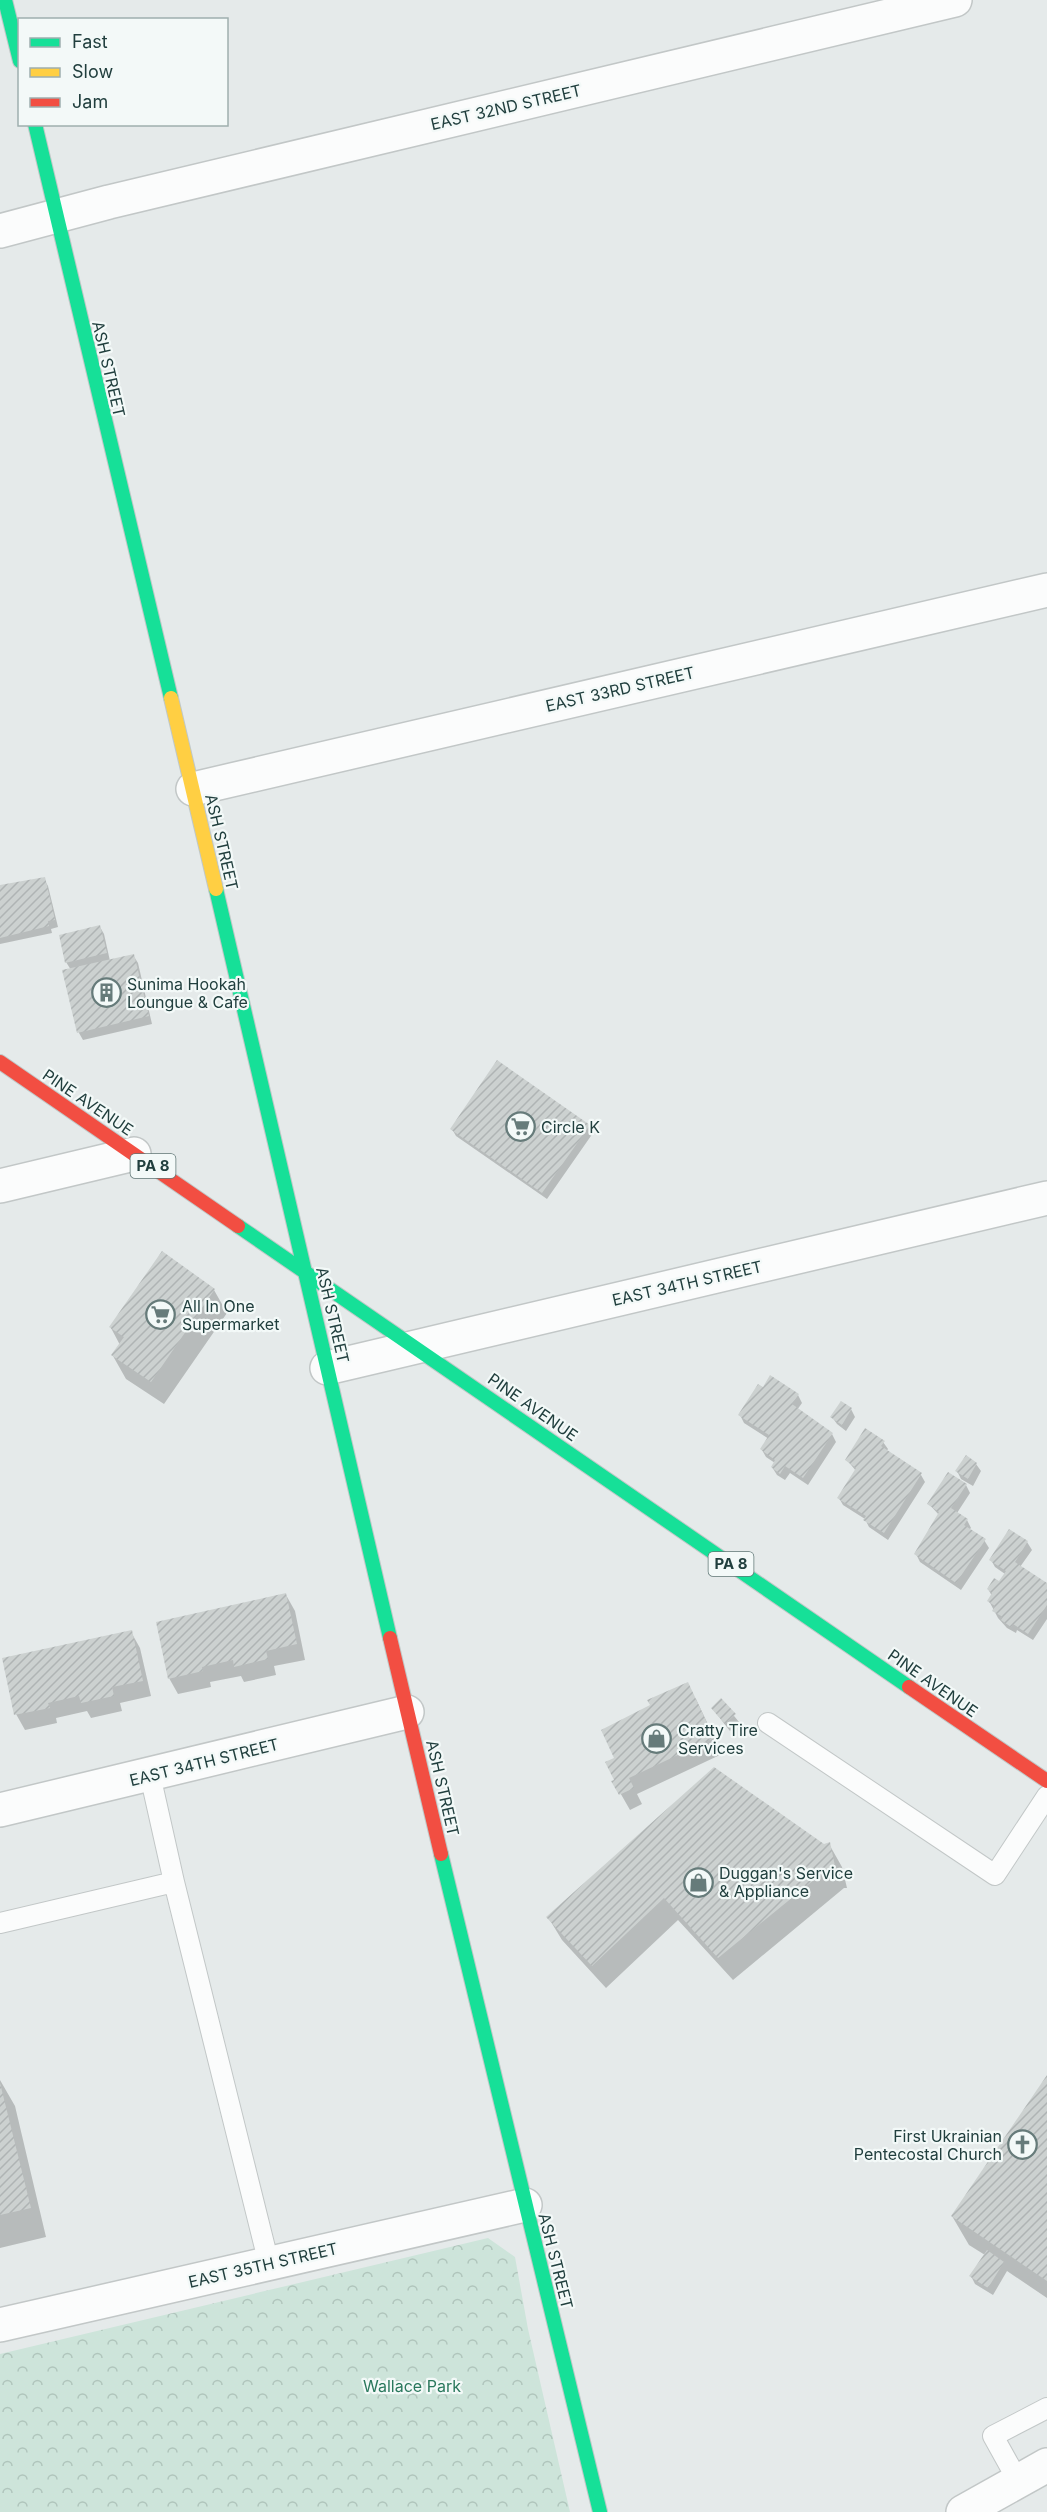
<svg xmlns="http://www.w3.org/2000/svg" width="1047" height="2512" font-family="Inter,sans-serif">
  <defs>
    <pattern id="park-crowns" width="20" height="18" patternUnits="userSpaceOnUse" patternTransform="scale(1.5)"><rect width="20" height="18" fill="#cde4da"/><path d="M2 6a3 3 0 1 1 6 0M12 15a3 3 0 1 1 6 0" fill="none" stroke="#b0c5bc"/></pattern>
    <pattern id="building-hatch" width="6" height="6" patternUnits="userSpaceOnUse" patternTransform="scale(1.5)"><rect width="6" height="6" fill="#ccd1d0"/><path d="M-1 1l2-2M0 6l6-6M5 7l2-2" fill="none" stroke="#afb4b4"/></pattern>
  </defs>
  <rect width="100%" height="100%" fill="#e5eaea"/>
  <path fill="url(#park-crowns)" d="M488 2238 515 2257 528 2329 570 2512H0V2354Z"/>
  <path fill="#0003" d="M44 879 48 886 58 927 51 929 52 933 0 944V888Z
    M100 927 104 934 110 961 133 955 138 963 152 1024 83 1040 79 1033 64 971 71 970 66 962Z
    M588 1126 593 1133 547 1199 456 1136 452 1129Z
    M214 1290 227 1313 164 1404 126 1379 113 1356 120 1345 111 1328Z
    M798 1395 802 1403 797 1410 832 1434 836 1442 808 1485 790 1473 785 1480 777 1475 772 1467 775 1463 766 1457 762 1450 769 1439 744 1423 740 1415Z
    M851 1409 855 1417 846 1431 837 1424 832 1417Z
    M883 1442 888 1449 886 1452 921 1475 925 1482 888 1540 869 1527 865 1519 843 1505 839 1498 856 1471 847 1460Z
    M976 1464 981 1471 973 1486 961 1479 957 1471Z
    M966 1485 970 1493 957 1513 967 1520 971 1528 969 1530 984 1540 989 1548 961 1590 920 1562 916 1554 939 1515 929 1504Z
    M1027 1542 1032 1550 1020 1567 1047 1585V1619L1033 1640 1017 1630 1016 1633 1007 1628 998 1618 989 1601 992 1596 988 1589 999 1583 1005 1574 995 1567 991 1560Z
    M286 1595 295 1611 305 1660 274 1666 276 1675 244 1682 241 1676 210 1682 211 1687 178 1694 169 1678Z
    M131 1632 140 1648 151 1696 120 1703 122 1711 91 1718 87 1711 56 1718 57 1723 25 1730 16 1714Z
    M696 1699 722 1754 637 1794 642 1804 630 1810 614 1782 616 1781V1759L652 1706Z
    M721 1700 739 1722 730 1731 712 1708Z
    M829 1844 842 1867 847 1888H844L733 1980 678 1920 606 1988 562 1940 548 1917Z
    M1047 2078V2298L1007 2271 993 2295 975 2284 971 2276 985 2255 969 2245 952 2216Z
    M0 2080 15 2106 46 2237 0 2248Z"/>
  <path fill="url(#building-hatch)" d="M45 877 55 920 48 921 49 926 0 938V885Z
    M100 925 107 953 65 963 59 935Z
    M134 954 149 1016 77 1033 62 970Z
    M497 1060 590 1125 542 1193 450 1129Z
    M162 1251 215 1289 151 1382 111 1355 124 1337 109 1327Z
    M770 1375 799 1394 792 1404 833 1433 803 1478 785 1466 780 1474 771 1467 775 1460 760 1449 769 1435 738 1415 758 1384 763 1387Z
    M841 1401 852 1408 842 1425 830 1417Z
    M865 1428 885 1441 881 1446 922 1473 884 1533 863 1520 866 1516 837 1498 856 1468 845 1460Z
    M966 1455 977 1463 968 1479 955 1471Z
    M948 1472 967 1484 951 1508 968 1519 964 1525 986 1539 956 1583 914 1554 939 1512 927 1504Z
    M1009 1529 1028 1541 1015 1562 1047 1583V1605L1028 1634 1013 1624 1011 1627 1001 1620 1003 1617 992 1611 995 1606 987 1601 992 1593 987 1589 994 1578 999 1581 1006 1571 989 1560Z
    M286 1593 297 1644 266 1651 268 1659 234 1667 233 1660 202 1667 203 1671 168 1679 156 1622Z
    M132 1630 143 1681 112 1687 114 1696 81 1703 79 1696 48 1703 50 1708 14 1715 2 1658Z
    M688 1682 714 1738 629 1778 634 1788 619 1795 611 1781 614 1780 605 1762 614 1758 601 1730 650 1705 647 1700Z
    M721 1698 736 1714 725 1724 711 1708Z
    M714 1767 824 1844 830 1842 835 1866H831L718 1958 664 1898 592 1966 546 1917Z
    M1047 2075V2281L951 2216Z
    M0 2083 31 2208 0 2215Z
    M987 2250 1004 2262 988 2288 969 2276Z"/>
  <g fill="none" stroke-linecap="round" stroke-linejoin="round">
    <defs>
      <path id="lane" d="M768 1723 995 1875 1047 1796
        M174 1882 269 2264
        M0 1923 174 1882 150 1775
        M1018 2481 993 2436 1047 2408"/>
      <path id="street" d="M0 231 109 202 955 0
        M193 789 1047 590
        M0 1186 134 1154
        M327 1368 1047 1198
        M0 1810 407 1712
        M0 2325 525 2205
        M963 2512 1047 2465"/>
      <path id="fast" d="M5 0 20 61
        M35 124 171 698
        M216 889 390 1638
        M238 1226 909 1687
        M441 1854 600 2512"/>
      <path id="slow" d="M171 698 216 889"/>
      <path id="jam" d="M0 1062 238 1226
        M390 1638 441 1854
        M909 1687 1047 1781"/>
    </defs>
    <use href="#lane" stroke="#c2c7c7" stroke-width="22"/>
    <use href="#street" stroke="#c2c7c7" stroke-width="36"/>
    <use href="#fast" stroke="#c0c8c7" stroke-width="16"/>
    <use href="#slow" stroke="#c0c8c7" stroke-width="16"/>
    <use href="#jam" stroke="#c0c8c7" stroke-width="16"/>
    <use href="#lane" stroke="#fbfcfc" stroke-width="20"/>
    <use href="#street" stroke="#fbfcfc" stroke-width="33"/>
    <use href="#fast" stroke="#16e098" stroke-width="14"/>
    <use href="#slow" stroke="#ffcf43" stroke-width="14"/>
    <use href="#jam" stroke="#f24e42" stroke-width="14"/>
  </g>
  <defs>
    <symbol id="building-ring" viewBox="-11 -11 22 22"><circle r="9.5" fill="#f3f9f8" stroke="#667b7a" stroke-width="1.5"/><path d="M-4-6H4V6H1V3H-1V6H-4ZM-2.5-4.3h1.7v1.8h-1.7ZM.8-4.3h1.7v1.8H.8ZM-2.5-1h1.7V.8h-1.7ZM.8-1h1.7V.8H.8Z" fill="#667b7a"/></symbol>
    <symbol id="supermarket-ring" viewBox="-11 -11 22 22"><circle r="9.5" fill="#f3f9f8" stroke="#667b7a" stroke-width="1.5"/><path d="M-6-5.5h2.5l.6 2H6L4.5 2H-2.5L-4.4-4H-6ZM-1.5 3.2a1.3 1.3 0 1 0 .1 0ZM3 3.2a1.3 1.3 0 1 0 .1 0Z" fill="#667b7a"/></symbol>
    <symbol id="shop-ring" viewBox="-11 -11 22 22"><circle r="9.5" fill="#f3f9f8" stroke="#667b7a" stroke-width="1.5"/><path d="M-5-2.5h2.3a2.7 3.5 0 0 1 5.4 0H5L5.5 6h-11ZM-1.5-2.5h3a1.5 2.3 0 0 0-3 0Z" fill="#667b7a"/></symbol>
    <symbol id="church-ring" viewBox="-11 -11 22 22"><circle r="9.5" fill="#f3f9f8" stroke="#667b7a" stroke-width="1.5"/><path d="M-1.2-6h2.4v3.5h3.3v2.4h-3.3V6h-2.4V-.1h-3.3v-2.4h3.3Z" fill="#667b7a"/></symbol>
  </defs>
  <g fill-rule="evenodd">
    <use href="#building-ring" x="90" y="976" width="33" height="33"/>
    <use href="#supermarket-ring" x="504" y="1110" width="33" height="33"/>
    <use href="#supermarket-ring" x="144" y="1298" width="33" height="33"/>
    <use href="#shop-ring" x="640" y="1722" width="33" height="33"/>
    <use href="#shop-ring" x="682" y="1866" width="33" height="33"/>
    <use href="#church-ring" x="1006" y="2128" width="33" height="33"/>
  </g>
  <g text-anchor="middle" stroke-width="4.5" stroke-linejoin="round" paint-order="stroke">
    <g fill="#f3f9f8" stroke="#607776" stroke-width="1.5">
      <rect x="130.5" y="1154" width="45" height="24" rx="4.5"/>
      <rect x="708.5" y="1552" width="45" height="24" rx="4.5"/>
    </g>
    <g font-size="15" font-weight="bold" fill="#213f3e">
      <text x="153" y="1171">PA 8</text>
      <text x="731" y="1569">PA 8</text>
    </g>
    <g font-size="16" fill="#213f3e" stroke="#f3f9f8">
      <text transform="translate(506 107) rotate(-13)" y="6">EAST 32ND STREET</text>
      <text transform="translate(109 369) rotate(77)" y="6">ASH STREET</text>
      <text transform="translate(620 689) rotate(-13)" y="6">EAST 33RD STREET</text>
      <text transform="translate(222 842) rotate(77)" y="6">ASH STREET</text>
      <text transform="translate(88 1102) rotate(34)" y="6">PINE AVENUE</text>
      <text transform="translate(687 1283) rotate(-13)" y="6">EAST 34TH STREET</text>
      <text transform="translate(333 1315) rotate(77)" y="6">ASH STREET</text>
      <text transform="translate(533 1407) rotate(35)" y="6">PINE AVENUE</text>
      <text transform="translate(933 1683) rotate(35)" y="6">PINE AVENUE</text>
      <text transform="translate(204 1762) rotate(-14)" y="6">EAST 34TH STREET</text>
      <text transform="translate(443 1788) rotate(77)" y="6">ASH STREET</text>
      <text transform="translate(556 2261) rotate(76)" y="6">ASH STREET</text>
      <text transform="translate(263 2265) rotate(-13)" y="6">EAST 35TH STREET</text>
    </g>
    <g font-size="16" fill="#213f3e" stroke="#f3f9f8" text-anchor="start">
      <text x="127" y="990">Sunima Hookah<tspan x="127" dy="18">Loungue &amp; Cafe</tspan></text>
      <text x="541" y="1133">Circle K</text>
      <text x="182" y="1312">All In One<tspan x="182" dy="18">Supermarket</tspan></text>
      <text x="678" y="1736">Cratty Tire<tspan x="678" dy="18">Services</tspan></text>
      <text x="719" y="1879">Duggan's Service<tspan x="719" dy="18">&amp; Appliance</tspan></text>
      <text x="1002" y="2142" text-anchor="end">First Ukrainian<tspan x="1002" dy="18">Pentecostal Church</tspan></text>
    </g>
    <g font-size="16" fill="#29785c" stroke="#f3f9f8">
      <text x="412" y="2392">Wallace Park</text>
    </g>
  </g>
  <rect x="18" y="18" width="210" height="108" fill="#f3f9f8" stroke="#9fafae" stroke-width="1.5"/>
  <rect x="30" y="38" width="30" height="9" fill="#16e098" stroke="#9fafae" stroke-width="1.5"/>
  <text x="72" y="48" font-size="18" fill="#213f3e">Fast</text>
  <rect x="30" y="68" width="30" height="9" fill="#ffcf43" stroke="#9fafae" stroke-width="1.5"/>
  <text x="72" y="78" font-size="18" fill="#213f3e">Slow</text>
  <rect x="30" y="98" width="30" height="9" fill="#f24e42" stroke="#9fafae" stroke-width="1.5"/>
  <text x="72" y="108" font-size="18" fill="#213f3e">Jam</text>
</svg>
